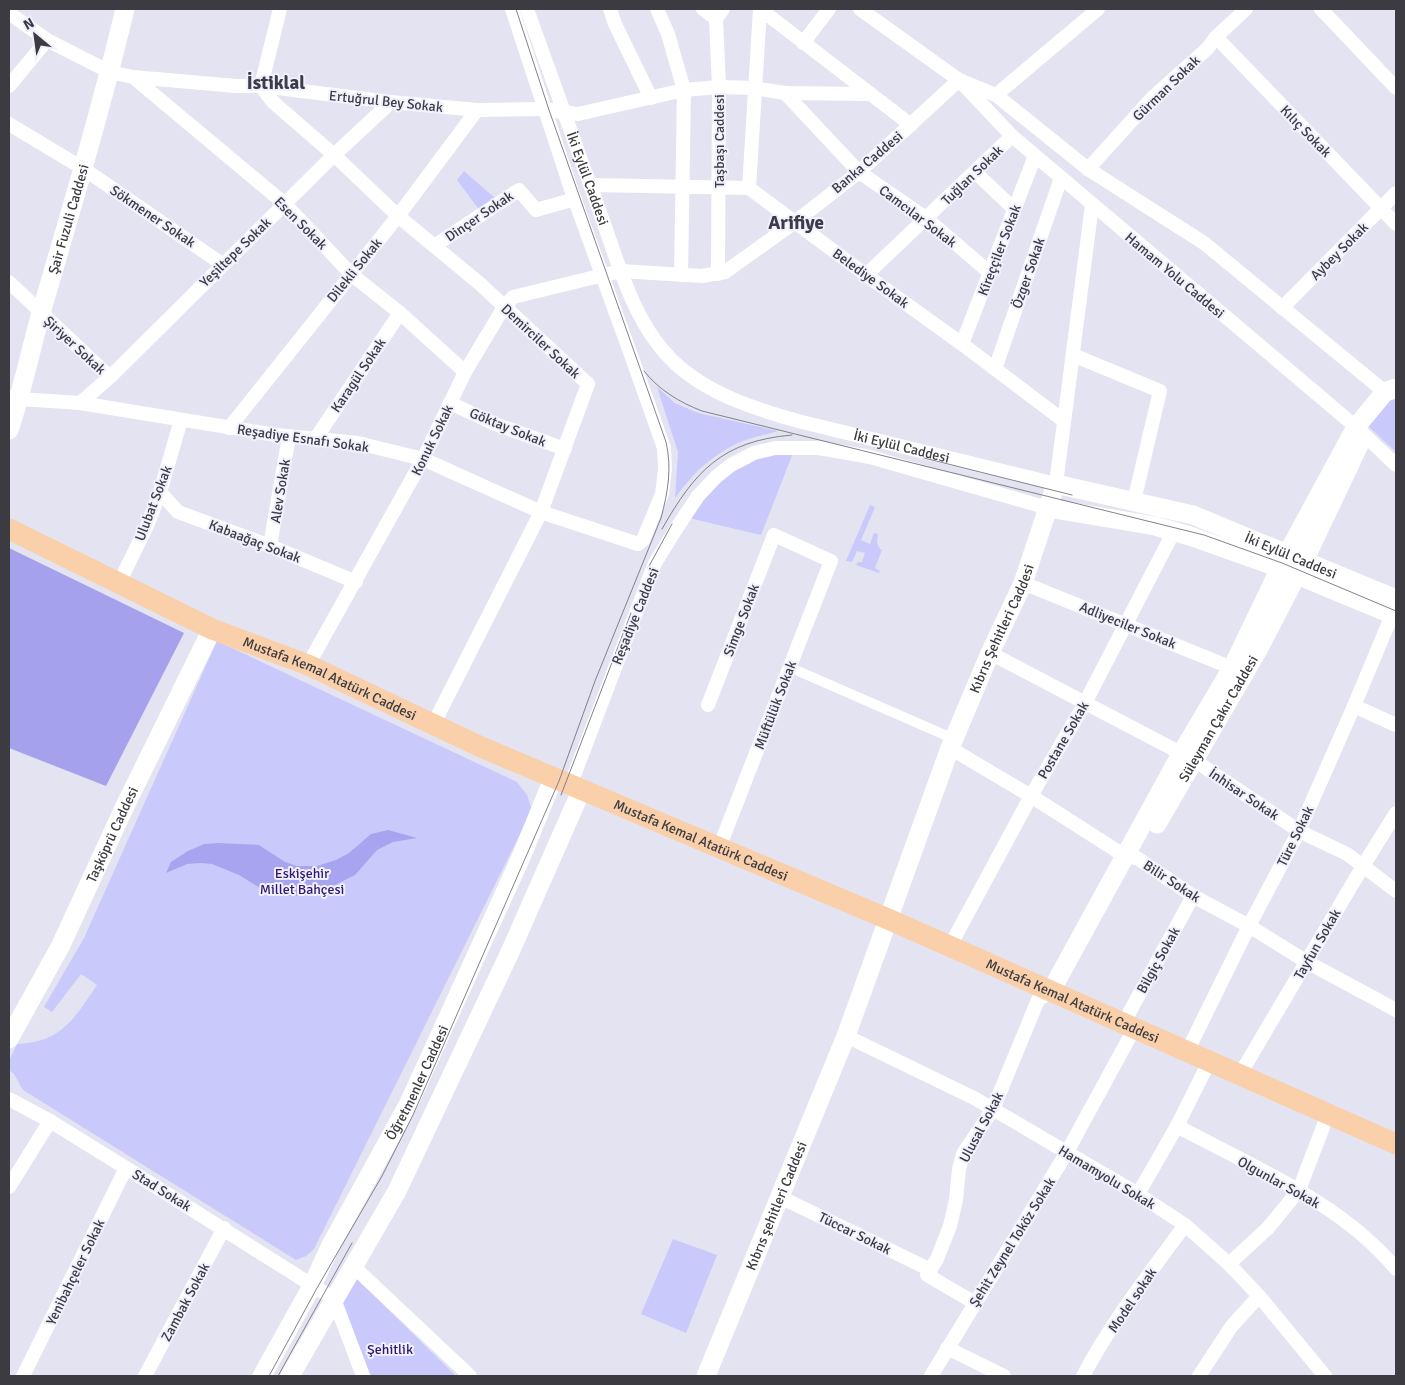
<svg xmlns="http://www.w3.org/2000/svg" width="1405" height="1385" font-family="Signika,sans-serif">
  <rect width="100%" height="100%" fill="#e3e3f1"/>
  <path fill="#cac9fc" d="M464 171 495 198 480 211 457 180Z
    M657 387 675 403 698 413 778 431C764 435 748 438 736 444 708 458 693 474 675 498L678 452Z
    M1396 399V452L1367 425 1389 401Z
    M771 453H793L761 535 689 518 717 481 745 462Z
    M870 505 875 507 861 540 870 544 874 533 878 534C877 541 876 546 882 550L875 568 880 571 879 573 856 565 858 562H862L865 553 857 551 852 562 846 561Z
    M217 641 517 782 527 795 532 810 314 1249 306 1256 296 1260 23 1090 14 1074 9 1070V1061L17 1044C62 1042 74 1019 97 985L81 974 52 1012 44 1007 84 938Z
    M673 1239 717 1255 686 1333 641 1314Z
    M356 1278 456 1376H371L342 1303Z"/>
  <path fill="#a5a1ed" d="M9 548 184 633 106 786 9 748Z"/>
  <path fill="#a8a4f0" d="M388 830 417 838 393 842 377 850 355 875 323 891 305 895 292 896 276 894 260 888 239 875 212 864 201 863 187 864 166 873 171 862 188 851 204 844 218 843 259 845 285 862 297 866H317L336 860 349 853 371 834Z"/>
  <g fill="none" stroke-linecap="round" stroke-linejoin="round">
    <path stroke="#fff" stroke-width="10" d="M789 667 954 739"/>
    <g stroke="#fff" stroke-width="14">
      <path id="s1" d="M527 9C545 60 564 111 582 163 592 189 601 215 610 241 625 285 641 332 676 364 710 395 758 410 802 422L1056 484 1092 205"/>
      <path d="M610 9 615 24 651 98"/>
      <path d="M657 9 668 34 684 90 681 275"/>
      <path d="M703 9 716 19"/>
      <path d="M760 9 749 188 866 275 962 344 1064 421"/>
      <path d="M760 9 911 125"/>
      <path d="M860 9 959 80 996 95 1088 169 1204 243 1385 392"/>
      <path d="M1321 9 1396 88"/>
      <path d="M9 13 47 40 110 72 133 77 236 86H261L391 102 477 110 543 109 578 114 684 90 719 87 754 88 785 93 869 94"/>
      <path d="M1216 37 1396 224"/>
      <path d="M803 43 829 9"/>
      <path d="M133 77 285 204 351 274 400 313 465 372"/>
      <path d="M9 86 47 40"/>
      <path d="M261 86 273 102 334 155 398 216 479 283 588 384 541 512 433 725"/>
      <path d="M261 86 280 9"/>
      <path d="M785 93 859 172 926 218 990 273"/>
      <path d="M996 95 1098 9"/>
      <path d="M9 124 84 169 222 264"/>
      <path d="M1088 169 1153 97 1207 49 1216 37 1246 9"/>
      <path d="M975 172 1014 209"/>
      <path d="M590 185 749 188"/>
      <path d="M434 246 519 190 536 210 575 199"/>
      <path d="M718 274 719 87 716 19 723 9"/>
      <path d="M866 275 1012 136"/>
      <path d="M9 282 110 377"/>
      <path d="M1282 308 1396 193"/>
      <path d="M962 344 1035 156"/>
      <path d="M1073 355 1160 391 1134 501"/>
      <path d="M995 369 1061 178"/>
      <path d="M9 397 20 399 80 403 276 435 358 443 423 459 541 512 638 544 643 540 662 494 665 469 664 448 631 355 572 192 512 9"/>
      <path d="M80 403 110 377 334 155 391 102"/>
      <path d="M450 403 495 424 565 449"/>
      <path d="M229 428 398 216 477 110"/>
      <path d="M316 438 400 313"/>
      <path d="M160 492 178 512 270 546 356 582"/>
      <path d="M270 546 289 436"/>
      <path d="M119 583 147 526 160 492 181 420"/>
      <path d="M1023 583 1232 668"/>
      <path d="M990 653 1194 760 1299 831 1347 854 1396 891"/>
      <path d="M308 665 423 459 465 372 504 307 513 297 620 271 702 276 725 272 795 222 859 172 959 80 1012 136 1356 427 1396 465"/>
      <path d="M708 705 774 535 831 561 719 848"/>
      <path d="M1354 706 1396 725"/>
      <path d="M950 748 1031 796 1125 856 1137 858 1193 896 1249 926 1307 962 1396 1010"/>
      <path d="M570 786 655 563 676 529 698 496 716 477 731 465 754 453 775 448H819L870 457 1048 508"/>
      <path d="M950 946 1031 796 1085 703 1174 531"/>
      <path d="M1123 1024 1193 896"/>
      <path d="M846 1036 974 1098 1138 1194 1185 1225 1229 1264 1259 1296 1325 1376"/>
      <path d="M1187 1052 1249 926 1299 831 1354 706 1392 615"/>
      <path d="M1239 1076 1363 866 1396 813"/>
      <path d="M9 1099 50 1121 126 1168 334 1299 363 1376"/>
      <path d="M1177 1126C1251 1166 1342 1203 1396 1269"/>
      <path d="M9 1187 50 1121"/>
      <path d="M1138 1194 1177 1126 1209 1062"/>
      <path d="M780 1197 931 1270"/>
      <path d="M1229 1264 1268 1228 1299 1190 1328 1114"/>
      <path d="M353 1266 470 1376"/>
      <path d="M975 1303 927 1275 937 1259 950 1226 956 1200 959 1169 963 1154 993 1109 1038 1000 1051 991"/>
      <path d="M947 1348 1004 1376"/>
      <path d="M23 1376 126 1168"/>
      <path d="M145 1376 224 1228"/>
      <path d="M931 1376 1067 1152 1134 1029"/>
      <path d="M1083 1376C1111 1323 1149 1274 1185 1225"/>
      <path d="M1199 1376 1231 1327 1259 1296"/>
    </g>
    <g stroke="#fff" stroke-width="19">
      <path id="s2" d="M9 430C23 389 31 347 43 306 72 207 101 109 125 9"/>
      <path d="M1048 508 1155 526 1190 536 1280 568 1396 616"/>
      <path id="s3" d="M1157 824 1259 648 1304 561 1359 445"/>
      <path d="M1051 991 1181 754 1232 668 1285 558 1356 427 1385 392 1396 388"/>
      <path id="s4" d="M9 1039 61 945 124 808 212 629"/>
      <path id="s5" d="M262 1376 312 1286 331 1245 409 1103 522 855 553 779"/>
      <path d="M290 1376 397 1191 511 950 581 791"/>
      <path id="s6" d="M706 1376 846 1036 950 748 990 653 1023 583 1056 484 1193 515 1396 599"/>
    </g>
    <path stroke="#fad0aa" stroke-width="21" id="s7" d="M9 529 212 629 308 665 481 747 888 919 1396 1144"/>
    <path stroke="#82828c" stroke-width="1" d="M644 371C659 390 679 402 702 411L1204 535 1282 563 1396 611
      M924 458 1072 495
      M662 529C695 471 722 441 792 435
      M648 568 672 524
      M561 795 631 613
      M269 1376 317 1288 382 1176 413 1115 559 781 595 681 661 518C668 492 672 468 666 442L549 110 516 9
      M278 1376 352 1243"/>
  </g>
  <g text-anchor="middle" stroke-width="4" stroke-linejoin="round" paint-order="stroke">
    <g font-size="14" fill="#3b3b41" stroke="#f0f0ff">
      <text transform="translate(1166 88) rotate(-44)" y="5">Gürman Sokak</text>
      <text transform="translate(386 101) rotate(6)" y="5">Ertuğrul Bey Sokak</text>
      <text transform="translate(1306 131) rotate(46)" y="5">Kılıç Sokak</text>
      <text transform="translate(719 141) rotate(-90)" y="5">Taşbaşı Caddesi</text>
      <text transform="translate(867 162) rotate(-40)" y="5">Banka Caddesi</text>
      <text transform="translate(972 175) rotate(-44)" y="5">Tuğlan Sokak</text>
      <text dy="5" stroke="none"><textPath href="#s1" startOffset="180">İki Eylül Caddesi</textPath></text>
      <text transform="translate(153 216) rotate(34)" y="5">Sökmener Sokak</text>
      <text transform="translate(479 216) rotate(-34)" y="5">Dinçer Sokak</text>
      <text transform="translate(918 216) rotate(37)" y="5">Camcılar Sokak</text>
      <text dy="5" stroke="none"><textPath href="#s2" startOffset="219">Şair Fuzuli Caddesi</textPath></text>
      <text transform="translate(301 223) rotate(45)" y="5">Esen Sokak</text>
      <text transform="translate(999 250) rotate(-69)" y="5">Kireççiler Sokak</text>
      <text transform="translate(1339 251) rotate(-45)" y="5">Aybey Sokak</text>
      <text transform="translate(235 252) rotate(-44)" y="5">Yeşiltepe Sokak</text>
      <text transform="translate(354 270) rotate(-51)" y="5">Dilekli Sokak</text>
      <text transform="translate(1028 273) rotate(-71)" y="5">Özger Sokak</text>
      <text transform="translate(1175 275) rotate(40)" y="5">Hamam Yolu Caddesi</text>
      <text transform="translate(871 278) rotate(36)" y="5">Belediye Sokak</text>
      <text transform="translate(541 341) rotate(43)" y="5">Demirciler Sokak</text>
      <text transform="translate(75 345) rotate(43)" y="5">Şiriyer Sokak</text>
      <text transform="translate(358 375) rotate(-56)" y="5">Karagül Sokak</text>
      <text transform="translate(508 427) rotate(22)" y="5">Göktay Sokak</text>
      <text transform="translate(303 438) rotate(8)" y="5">Reşadiye Esnafı Sokak</text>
      <text transform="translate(432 440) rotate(-64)" y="5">Konuk Sokak</text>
      <text dy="5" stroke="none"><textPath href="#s1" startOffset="630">İki Eylül Caddesi</textPath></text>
      <text transform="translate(280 491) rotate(-81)" y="5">Alev Sokak</text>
      <text transform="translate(153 503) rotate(-69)" y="5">Ulubat Sokak</text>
      <text transform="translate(255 541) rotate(21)" y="5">Kabaağaç Sokak</text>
      <text dy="5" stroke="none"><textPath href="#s6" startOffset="1205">İki Eylül Caddesi</textPath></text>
      <text transform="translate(635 616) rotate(-68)" y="5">Reşadiye Caddesi</text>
      <text transform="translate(741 620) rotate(-69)" y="5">Simge Sokak</text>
      <text transform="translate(1128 625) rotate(22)" y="5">Adliyeciler Sokak</text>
      <text dy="5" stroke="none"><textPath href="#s6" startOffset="804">Kıbrıs Şehitleri Caddesi</textPath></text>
      <text dy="5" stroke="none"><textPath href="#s7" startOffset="354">Mustafa Kemal Atatürk Caddesi</textPath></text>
      <text transform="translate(775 705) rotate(-69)" y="5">Müftülük Sokak</text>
      <text dy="5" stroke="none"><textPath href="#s3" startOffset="122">Süleyman Çakır Caddesi</textPath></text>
      <text transform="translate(1063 740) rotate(-60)" y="5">Postane Sokak</text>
      <text transform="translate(1244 794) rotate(34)" y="5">İnhisar Sokak</text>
      <text dy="5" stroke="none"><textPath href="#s4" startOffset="229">Taşköprü Caddesi</textPath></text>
      <text transform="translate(1295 836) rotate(-64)" y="5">Türe Sokak</text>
      <text dy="5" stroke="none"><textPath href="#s7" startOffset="759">Mustafa Kemal Atatürk Caddesi</textPath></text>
      <text transform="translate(1172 881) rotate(33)" y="5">Bilir Sokak</text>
      <text transform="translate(1317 944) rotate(-60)" y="5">Tayfun Sokak</text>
      <text transform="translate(1158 960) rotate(-61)" y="5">Bilgiç Sokak</text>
      <text dy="5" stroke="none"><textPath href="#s7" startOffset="1164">Mustafa Kemal Atatürk Caddesi</textPath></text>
      <text dy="5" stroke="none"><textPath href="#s5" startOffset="332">Öğretmenler Caddesi</textPath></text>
      <text transform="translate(981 1127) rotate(-62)" y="5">Ulusal Sokak</text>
      <text transform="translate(1107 1177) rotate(31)" y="5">Hamamyolu Sokak</text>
      <text transform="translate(1279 1182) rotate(29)" y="5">Olgunlar Sokak</text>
      <text transform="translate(162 1190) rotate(32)" y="5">Stad Sokak</text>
      <text dy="5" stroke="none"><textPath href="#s6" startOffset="184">Kıbrıs şehitleri Caddesi</textPath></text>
      <text transform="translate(855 1233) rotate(26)" y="5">Tüccar Sokak</text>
      <text transform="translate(1012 1242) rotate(-58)" y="5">Şehit Zeynel Toköz Sokak</text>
      <text transform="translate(75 1272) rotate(-64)" y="5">Yenibahçeler Sokak</text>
      <text transform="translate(1132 1300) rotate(-56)" y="5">Model sokak</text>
      <text transform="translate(185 1302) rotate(-62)" y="5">Zambak Sokak</text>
    </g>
    <g font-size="14" fill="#2d186e" stroke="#f0f0ff">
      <text x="302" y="878">Eskişehir<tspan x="302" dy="16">Millet Bahçesi</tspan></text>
      <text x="390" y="1354">Şehitlik</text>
    </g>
    <g font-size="19" font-weight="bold" fill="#3c3c48" stroke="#f0f0ff">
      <text x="276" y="89">İstiklal</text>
      <text x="796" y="229">Arifiye</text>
    </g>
  </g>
  <rect width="1405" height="1385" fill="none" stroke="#3b3b41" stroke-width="20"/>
  <g transform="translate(35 35) rotate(331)" stroke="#f0f0ff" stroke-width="4" paint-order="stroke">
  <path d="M0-4L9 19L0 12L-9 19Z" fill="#3b3b41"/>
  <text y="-8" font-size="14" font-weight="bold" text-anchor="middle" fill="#3b3b41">N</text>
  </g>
</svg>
